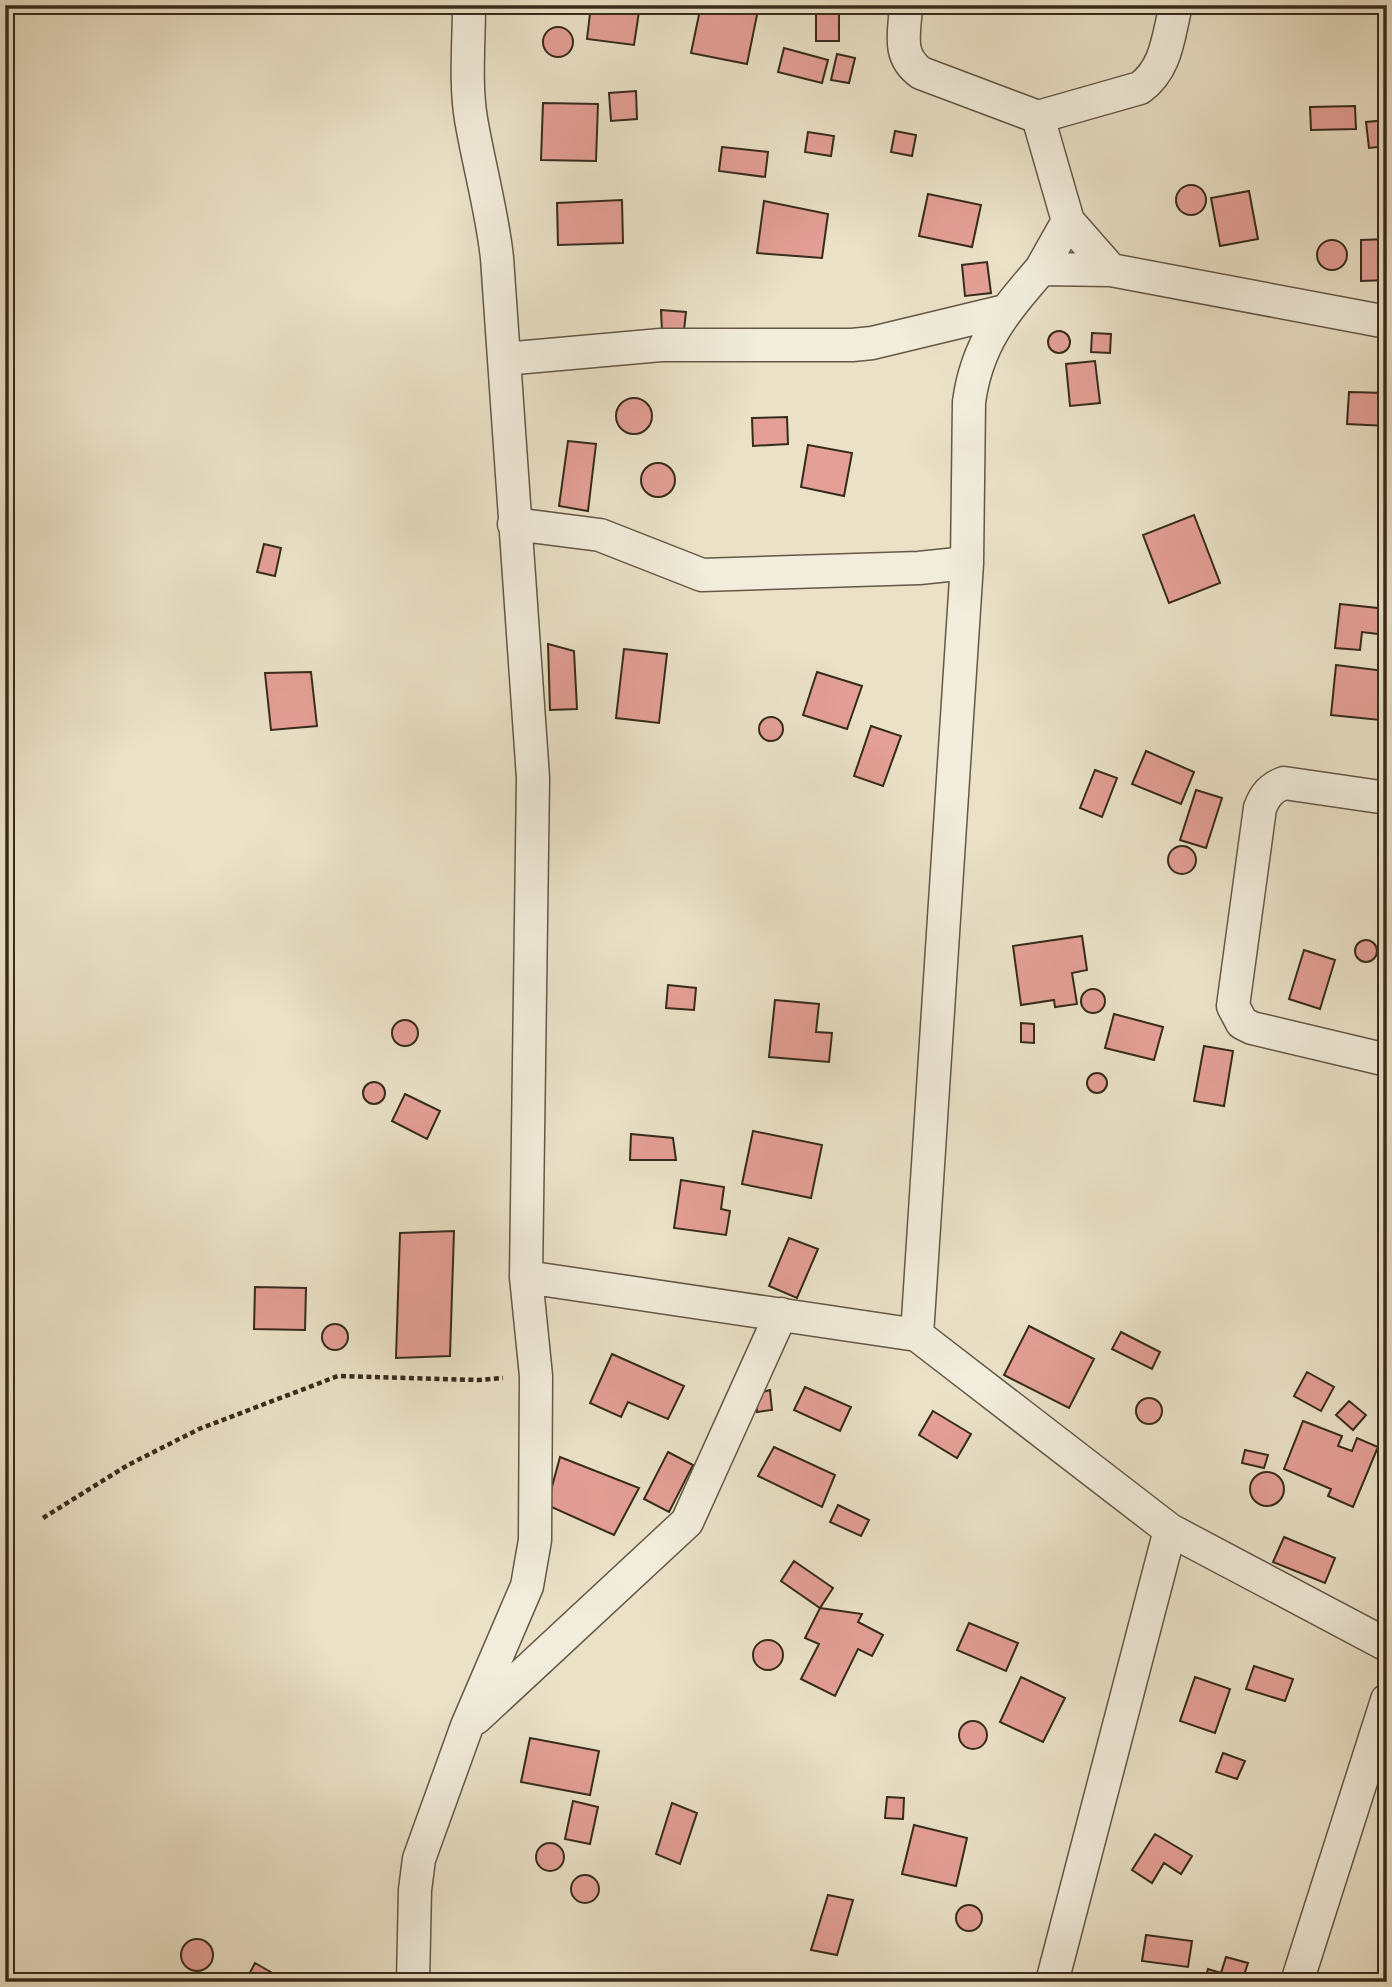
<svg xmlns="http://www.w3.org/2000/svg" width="1392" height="1987" font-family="'IM FELL DW Pica',serif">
  <rect width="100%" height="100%" fill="#eae1c7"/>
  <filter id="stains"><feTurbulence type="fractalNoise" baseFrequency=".00286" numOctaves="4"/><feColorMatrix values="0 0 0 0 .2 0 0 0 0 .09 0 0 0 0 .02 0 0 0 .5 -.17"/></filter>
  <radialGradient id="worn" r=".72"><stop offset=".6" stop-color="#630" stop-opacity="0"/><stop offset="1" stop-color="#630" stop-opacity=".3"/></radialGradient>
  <path fill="#e49f96" stroke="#372b1b" stroke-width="2" d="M591 5H640L634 45 587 39Z
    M701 5H759L747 64 691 53Z
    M816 8H839V41H816Z
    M543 42a15 15 0 1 1 30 0a15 15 0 1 1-30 0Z
    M784 48 828 60 822 83 778 72Z
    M837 54 855 58 849 83 831 80Z
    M636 91 637 119 611 121 609 93Z
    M543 103 598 104 596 161 541 160Z
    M1355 106 1356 129 1311 130 1310 107Z
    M1387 120V146L1369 148 1366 122Z
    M895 131 916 135 912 156 891 152Z
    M808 132 834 136 831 156 805 152Z
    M722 147 768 152 765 177 719 171Z
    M1176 200a15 15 0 1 1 30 0a15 15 0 1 1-30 0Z
    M1249 191 1258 239 1220 246 1211 198Z
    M928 194 981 205 972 247 919 236Z
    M622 200 623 243 558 245 557 203Z
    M764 201 828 214 822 258 757 253Z
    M1387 239V280L1361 281V240Z
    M1317 255a15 15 0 1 1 30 0a15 15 0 1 1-30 0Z
    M987 262 991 293 965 296 962 265Z
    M661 310 686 312 684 330 662 331Z
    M1048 342a11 11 0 1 1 22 0a11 11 0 1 1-22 0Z
    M1092 333 1111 334 1110 353 1091 352Z
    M1095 361 1100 403 1070 406 1066 364Z
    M1349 392 1387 393V426L1347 424Z
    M616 416a18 18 0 1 1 36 0a18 18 0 1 1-36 0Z
    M787 417 788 444 753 446 752 418Z
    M568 441 596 444 588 511 559 506Z
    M808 445 852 453 844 496 801 487Z
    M641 480a17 17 0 1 1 34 0a17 17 0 1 1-34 0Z
    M1194 515 1220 583 1169 603 1143 535Z
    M264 544 281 548 275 576 257 572Z
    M1340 604 1387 609V635L1362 632 1360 650 1335 648Z
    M548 644 574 651 577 709 550 710Z
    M624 649 667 654 659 723 616 718Z
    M1336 665 1385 671 1380 720 1331 715Z
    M311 672 317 726 271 730 265 673Z
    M817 672 862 686 847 729 803 715Z
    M759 729a12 12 0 1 1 24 0a12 12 0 1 1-24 0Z
    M871 726 901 736 883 786 854 776Z
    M1146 751 1194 772 1181 804 1132 784Z
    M1095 770 1117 778 1102 817 1080 808Z
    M1196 790 1222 798 1206 848 1180 840Z
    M1168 860a14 14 0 1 1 28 0a14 14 0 1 1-28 0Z
    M1082 936 1087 970 1072 973 1077 1004 1055 1007 1054 1000 1021 1005 1013 946Z
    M1355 951a11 11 0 1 1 22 0a11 11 0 1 1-22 0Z
    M1304 950 1335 960 1320 1009 1289 999Z
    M668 985 696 988 694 1010 666 1008Z
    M1081 1001a12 12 0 1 1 24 0a12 12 0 1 1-24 0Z
    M775 1000 819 1004 816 1032 832 1033 829 1062 769 1057Z
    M1114 1014 1163 1027 1154 1060 1105 1048Z
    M392 1033a13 13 0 1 1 26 0a13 13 0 1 1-26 0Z
    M1021 1023 1034 1024V1043L1021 1042Z
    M1204 1046 1233 1051 1224 1106 1194 1101Z
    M1087 1083a10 10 0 1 1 20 0a10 10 0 1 1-20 0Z
    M363 1093a11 11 0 1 1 22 0a11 11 0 1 1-22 0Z
    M405 1094 440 1111 427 1139 392 1121Z
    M753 1131 822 1145 811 1198 742 1184Z
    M631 1134 673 1138 676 1160H630Z
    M681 1180 724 1187 721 1209 730 1211 726 1235 674 1228Z
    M454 1231 450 1356 396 1358 400 1233Z
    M789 1238 818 1249 797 1298 769 1286Z
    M255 1287 306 1288 305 1330 254 1329Z
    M322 1337a13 13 0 1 1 26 0a13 13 0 1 1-26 0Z
    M1029 1326 1094 1359 1069 1408 1004 1375Z
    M1121 1332 1160 1352 1152 1369 1112 1349Z
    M612 1354 684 1386 668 1419 628 1402 621 1417 590 1403Z
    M1307 1372 1334 1387 1321 1411 1294 1396Z
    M805 1387 851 1407 840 1431 794 1410Z
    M770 1390 772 1410 757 1412 755 1394Z
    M1136 1411a13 13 0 1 1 26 0a13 13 0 1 1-26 0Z
    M1349 1401 1366 1415 1353 1430 1336 1415Z
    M933 1411 971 1434 957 1458 919 1435Z
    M1303 1421 1342 1436 1338 1446 1352 1451 1357 1438 1378 1447 1353 1507 1328 1496 1331 1489 1284 1469Z
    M774 1447 835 1475 822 1507 758 1476Z
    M1245 1450 1268 1455 1264 1468 1242 1463Z
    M668 1452 693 1465 669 1512 644 1499Z
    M560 1457 639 1488 614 1535 547 1505Z
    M1250 1489a17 17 0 1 1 34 0a17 17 0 1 1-34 0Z
    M838 1505 869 1520 861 1536 830 1522Z
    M1284 1537 1335 1558 1325 1583 1273 1562Z
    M794 1561 833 1588 820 1608 781 1581Z
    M820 1608 862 1614 858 1622 883 1635 872 1656 858 1649 835 1696 801 1679 819 1644 805 1638Z
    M969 1623 1018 1643 1006 1671 957 1650Z
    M753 1655a15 15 0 1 1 30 0a15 15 0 1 1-30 0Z
    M1254 1666 1293 1679 1285 1701 1246 1689Z
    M1021 1677 1065 1698 1043 1742 1000 1722Z
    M1195 1677 1230 1689 1215 1733 1180 1721Z
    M959 1735a14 14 0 1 1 28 0a14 14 0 1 1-28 0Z
    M530 1738 599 1751 590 1795 521 1782Z
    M1223 1753 1245 1761 1237 1779 1216 1772Z
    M887 1797 904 1798 903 1819 885 1818Z
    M573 1801 598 1807 590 1844 565 1839Z
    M672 1803 697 1813 680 1864 656 1854Z
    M914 1825 967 1838 956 1886 902 1874Z
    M1155 1834 1192 1856 1181 1874 1164 1863 1152 1883 1132 1870Z
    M536 1857a14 14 0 1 1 28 0a14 14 0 1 1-28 0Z
    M571 1889a14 14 0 1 1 28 0a14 14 0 1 1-28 0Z
    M828 1895 853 1900 837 1955 811 1950Z
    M956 1918a13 13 0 1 1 26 0a13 13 0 1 1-26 0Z
    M1146 1935 1192 1941 1188 1967 1142 1961Z
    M181 1955a16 16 0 1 1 32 0a16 16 0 1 1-32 0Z
    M1226 1957 1248 1963 1243 1978 1255 1982H1204L1208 1969 1221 1973Z
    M255 1963 288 1982H245Z"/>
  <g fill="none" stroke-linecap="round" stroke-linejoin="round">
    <defs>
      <path id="street" d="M906 5C905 32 896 55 921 73L1038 117 1140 88C1167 68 1168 37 1176 5
        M1038 117 1068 221
        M1041 269 1068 221 1111 270
        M504 359 661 345H852L872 343 1005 311
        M514 524 600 535 702 575 919 568 967 563
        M1387 798 1284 783C1271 788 1265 795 1260 808L1233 1006 1242 1023 1252 1028 1387 1060
        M526 1277 917 1335 1170 1530
        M917 1335 967 563 969 402C977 343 1004 312 1041 269L1111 270 1387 322
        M476 1718 687 1522 781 1314
        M413 1982 415 1890 419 1859 467 1726 527 1586 535 1540 536 1376 526 1277 533 778 497 258C492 211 479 166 471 119 465 82 469 43 469 5
        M1052 1982 1170 1530 1387 1645
        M1297 1982 1387 1700"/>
    </defs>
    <use href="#street" stroke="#645846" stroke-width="35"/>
    <path stroke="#372b1b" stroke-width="4.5" stroke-dasharray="5 3.5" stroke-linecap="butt" d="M43 1518 128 1465 199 1429 338 1376 478 1380 503 1378"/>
    <use href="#street" stroke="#f1ecdb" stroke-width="32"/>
  </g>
  <rect width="1392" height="1987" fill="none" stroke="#eae1c7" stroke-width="28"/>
  <rect x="7" y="7" width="1378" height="1973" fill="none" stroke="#372b1b" stroke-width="3.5"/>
  <rect x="14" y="14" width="1364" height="1959" fill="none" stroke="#372b1b" stroke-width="2"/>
  <rect width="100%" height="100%" filter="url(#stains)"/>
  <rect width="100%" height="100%" fill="url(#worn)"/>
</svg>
